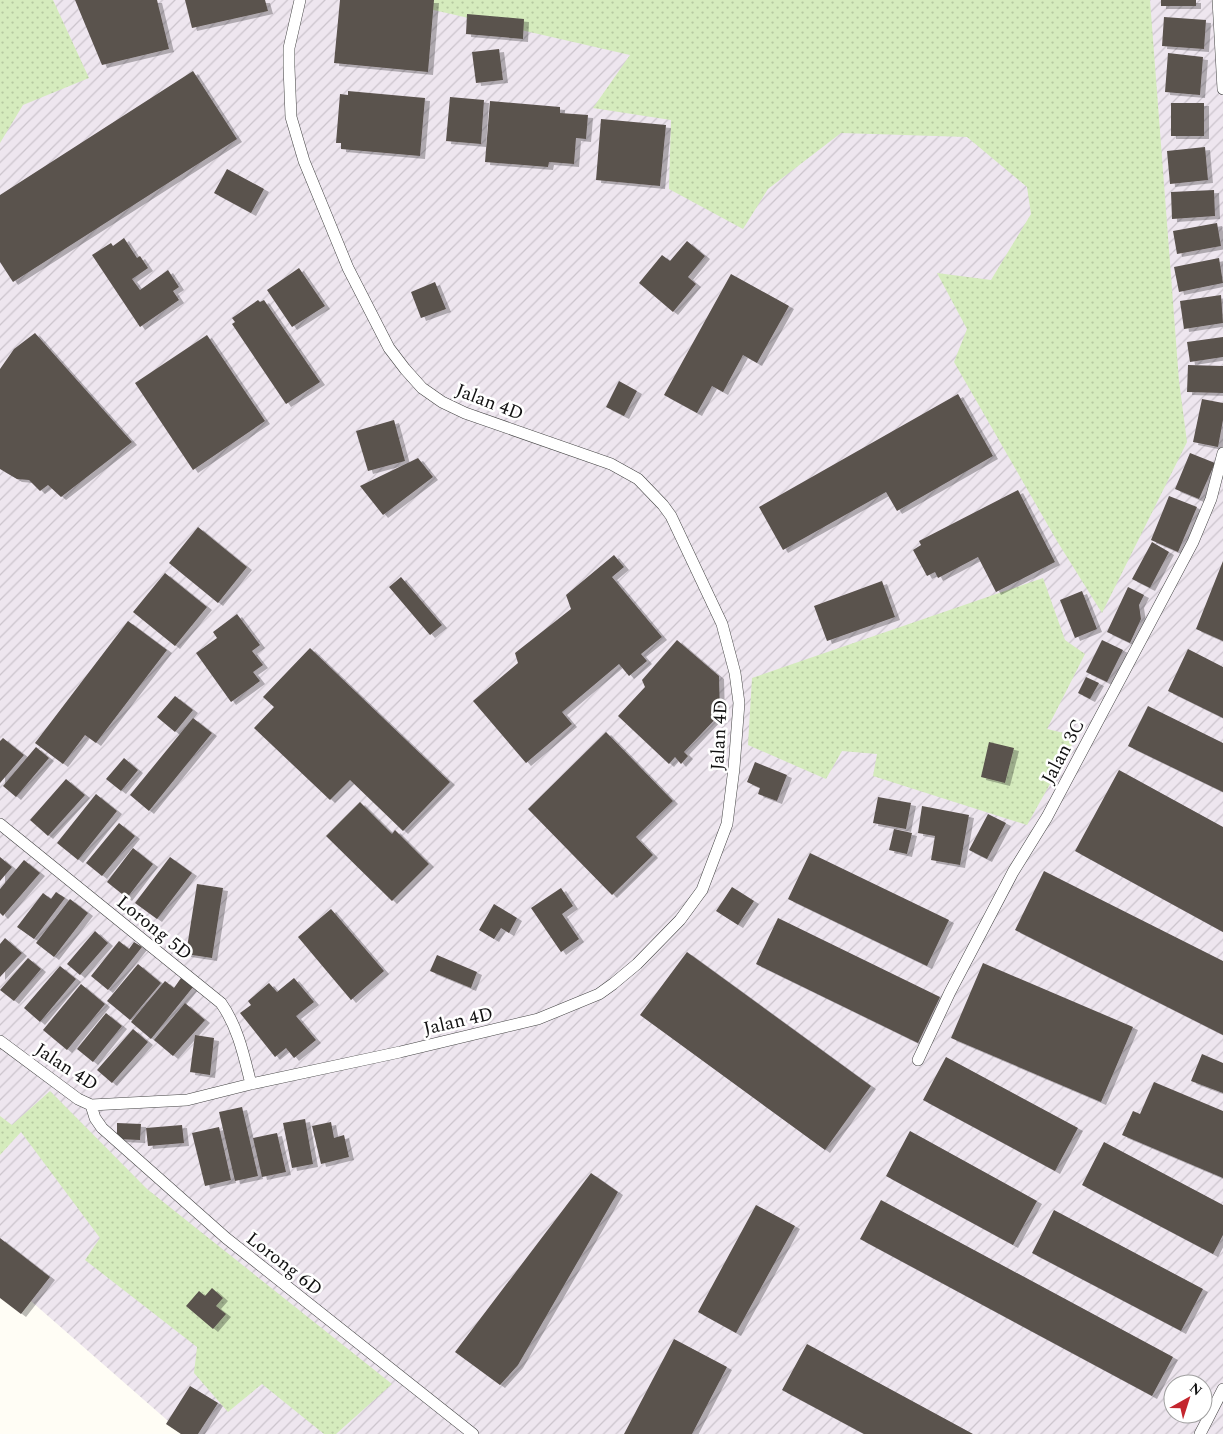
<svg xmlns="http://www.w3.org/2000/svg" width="1223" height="1434" font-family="Spectral,serif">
  <defs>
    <pattern id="industrial-furrows" width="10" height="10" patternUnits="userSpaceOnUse" patternTransform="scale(1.25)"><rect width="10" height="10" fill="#eee6ef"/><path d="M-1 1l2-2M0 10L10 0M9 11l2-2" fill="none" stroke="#cbc4cc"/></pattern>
    <pattern id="grass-dots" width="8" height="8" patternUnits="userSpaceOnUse" patternTransform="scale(1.25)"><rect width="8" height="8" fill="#d5ebbd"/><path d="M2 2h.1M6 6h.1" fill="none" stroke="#b6c8a1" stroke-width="1.8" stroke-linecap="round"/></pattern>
    <filter id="shadow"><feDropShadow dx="5" dy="3" stdDeviation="0" flood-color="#0004"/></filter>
  </defs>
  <rect width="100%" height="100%" fill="#fffdf5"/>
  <path fill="url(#industrial-furrows)" fill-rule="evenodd" d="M0 0H1223V1434H183L0 1274ZM1173 1384H1203V1414H1173Z"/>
  <path fill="url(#grass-dots)" d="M0 0H53L89 78 23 105 0 143Z
    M390 0H1150L1179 381 1187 442 1102 613 1057 541 954 362 967 329 937 273 991 280 1031 214 1027 187 967 137 841 133 768 189 743 229 669 189 671 120 593 108 630 55Z
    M1043 578 1065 640 1085 654 1047 729 1077 736 1027 825 873 776 877 754 842 751 826 779 748 745 752 678Z
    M50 1091 147 1189 392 1384 336 1434H324L262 1384 228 1412 194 1373 197 1347 85 1260 100 1238 21 1132 0 1155V1116L12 1125Z"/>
  <path fill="#5a524d" filter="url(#shadow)" d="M75 0H157L169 49 102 65Z
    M185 0H265L268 11 192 28Z
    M340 0H434L428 72 334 63Z
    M1161 0H1196V6H1161Z
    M467 14 524 19 523 39 466 34Z
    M1164 17 1206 20 1204 49 1162 46Z
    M499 49 503 80 476 83 472 52Z
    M1168 53 1203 57 1200 95 1165 92Z
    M193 71 237 139 13 282 0 262V195Z
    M348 91 425 98 420 156 341 149V143H336L340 94 348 95Z
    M450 97 484 100 481 144 446 141Z
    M490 101 560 107V113L588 115 586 139 576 138 574 164 549 162 548 167 485 162Z
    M1171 103H1204V136H1171Z
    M601 119 666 125 660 186 596 180Z
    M1205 147 1208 180 1170 184 1167 151Z
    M227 169 264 189 251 213 214 193Z
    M1214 190 1215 216 1172 219 1171 192Z
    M1217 223 1221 246 1177 254 1173 231Z
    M124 238 137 258 140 256 148 268 132 279 140 290 168 270 179 287 173 291 179 300 140 327 92 255 111 243 113 246Z
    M687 241 705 256 688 277 696 284 673 312 639 283 662 255 670 261Z
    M1219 258 1223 283 1179 292 1174 267Z
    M299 268 325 306 292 327 267 290Z
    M731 274 789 306 757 363 743 355 723 392 712 386 697 413 664 395Z
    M435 282 446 309 421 318 411 292Z
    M1221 295 1223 323 1184 329 1180 301Z
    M258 300 260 302 264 300 320 382 286 404 232 324 235 322 232 318Z
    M35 333 132 442 61 497 48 485 40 491 29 480 17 479 0 469V369L14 349Z
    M207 335 265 421 193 470 135 383Z
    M1223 337V357L1190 362 1187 342Z
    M1188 365 1223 366V393L1187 392Z
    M619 381 637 391 624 416 606 407Z
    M958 394 993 456 897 511 886 492 783 550 759 507Z
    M1202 399 1223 403V420L1218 447 1193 442Z
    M394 420 405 461 368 471 356 431Z
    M1190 453 1215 463 1199 499 1175 489Z
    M418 458 433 477 383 515 360 486Z
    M1018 490 1055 562 996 592 978 557 938 578 935 572 927 576 913 550 921 545 919 541Z
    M1169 496 1197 507 1178 552 1151 540Z
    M198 527 247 567 218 603 169 563Z
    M1152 542 1169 552 1150 588 1132 579Z
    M614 555 624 567 612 577 662 637 641 654 647 661 629 676 619 664 562 712 572 724 526 763 473 701 518 663 515 653 571 609 566 595Z
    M1223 561V641L1196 629Z
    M165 573 207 607 175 646 133 612Z
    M401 577 442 625 430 635 389 587Z
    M882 581 895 617 827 641 814 606Z
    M1128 587 1144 595 1139 605 1141 619 1130 643 1107 632Z
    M1082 591 1097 629 1075 638 1060 600Z
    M237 614 260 645 252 651 263 665 253 672 260 681 231 702 196 653 217 638 213 632Z
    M128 621 167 650 96 743 85 735 63 764 35 743Z
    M677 640 719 676 720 714 684 752 688 756 681 764 675 757 669 764 618 716 645 687 642 680Z
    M1102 640 1123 650 1107 682 1086 672Z
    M310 648 450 782 403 831 350 780 330 800 254 728 274 707 263 697Z
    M1188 649 1223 667V718L1168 691Z
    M1086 677 1099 683 1090 699 1078 693Z
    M175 696 193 710 175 732 157 717Z
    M1148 706 1223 743V792L1128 746Z
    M193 718 212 733 149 811 130 795Z
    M606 732 673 801 636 837 653 855 612 895 528 809Z
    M3 738 24 755 0 783V741Z
    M989 742 1014 748 1005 783 981 777Z
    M36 747 49 758 16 797 3 786Z
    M124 758 138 770 121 791 106 779Z
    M755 762 787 775 777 801 758 794 760 788 747 782Z
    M1119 770 1223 827V932L1075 851Z
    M66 779 85 795 48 836 30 820Z
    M96 794 117 811 78 860 57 843Z
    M878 797 911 803 906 829 873 823Z
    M360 802 392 834 395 830 429 864 392 901 326 836Z
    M922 806 969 815 960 865 931 860 935 836 918 833Z
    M988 814 1006 823 987 859 969 850Z
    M119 823 135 836 102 876 86 863Z
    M894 829 912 833 907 854 889 850Z
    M133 848 153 864 127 898 107 882Z
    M810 853 949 920 927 966 788 899Z
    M0 857 12 867 0 881Z
    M170 857 192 873 157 919 135 903Z
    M24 860 40 873 3 916 0 913V889Z
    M1044 871 1223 961V1035L1015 930Z
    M197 884 223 888 212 958 186 954Z
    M732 887 754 901 738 925 716 911Z
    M561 888 573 906 562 914 579 939 561 952 531 908Z
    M56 892 65 898 34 939 17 927 43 893 51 899Z
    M70 899 88 913 54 957 36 943Z
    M494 904 517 918 509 933 501 928 494 939 479 930Z
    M331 909 384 971 351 1000 298 937Z
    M778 918 940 997 918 1043 756 964Z
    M95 931 108 943 80 975 67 964Z
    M5 938 22 953 0 977V944Z
    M119 941 129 949 134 942 142 947 108 990 91 976Z
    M687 952 871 1086 825 1150 640 1015Z
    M437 955 477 972 471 988 430 971Z
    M28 958 41 969 14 1001 0 990Z
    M983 963 1133 1027 1101 1102 951 1038Z
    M138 964 161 983 130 1020 107 1001Z
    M60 966 76 979 40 1022 24 1008Z
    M181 978 193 987 151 1039 131 1022 165 981 174 988Z
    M294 978 314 1002 296 1016 316 1040 294 1058 286 1048 275 1057 240 1013 251 1005 248 1001 269 983 277 992Z
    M81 984 105 1004 67 1050 43 1030Z
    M185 1003 205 1020 173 1056 154 1040Z
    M106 1013 122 1026 93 1062 77 1049Z
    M133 1029 148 1042 112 1083 97 1070Z
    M195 1035 214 1038 210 1075 190 1072Z
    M1202 1054 1223 1063V1093L1191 1081Z
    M946 1057 1078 1128 1055 1171 923 1100Z
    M1154 1082 1223 1111V1178L1122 1135 1133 1111 1140 1114Z
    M242 1107 258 1176 235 1181 219 1112Z
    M305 1119 313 1164 292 1168 283 1123Z
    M331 1122 334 1138 344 1135 349 1157 321 1164 312 1126Z
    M117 1123 141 1124 140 1140 117 1139Z
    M182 1125 184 1143 148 1146 146 1128Z
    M219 1127 231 1180 205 1186 192 1133Z
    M910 1131 1037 1201 1013 1245 886 1176Z
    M277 1133 286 1172 262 1177 253 1138Z
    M1104 1142 1223 1205V1235L1213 1254 1082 1185Z
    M591 1173 618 1192 518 1365 500 1385 455 1352Z
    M881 1200 1173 1357 1152 1396 860 1239Z
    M756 1205 795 1226 736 1333 698 1312Z
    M1054 1210 1203 1289 1181 1331 1032 1253Z
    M0 1238 50 1277 21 1314 0 1298Z
    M212 1288 223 1298 216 1306 226 1314 213 1329 186 1306 199 1291 205 1296Z
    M674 1339 727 1367 692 1434H624Z
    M807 1344 973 1434H864L782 1390Z
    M190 1386 218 1403 198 1434H181L166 1424Z"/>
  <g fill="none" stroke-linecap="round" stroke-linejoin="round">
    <defs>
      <path id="minor" d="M1218 0 1223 89
        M0 824 221 1003C238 1027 244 1056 251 1084
        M0 1041 78 1099 91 1105 187 1100 251 1084 400 1052 538 1019 599 994 613 984 637 964 680 920 702 890 727 824 734 768 739 703 735 673 722 624 671 516 663 505 638 479 611 464 465 413 442 402 422 388 405 369 389 348 348 268 304 161 291 117 289 67V48L300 0
        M918 1060 950 992 1013 872 1047 817 1193 542 1211 499 1223 453
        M91 1105 95 1118 102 1128 226 1238 473 1434
        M1200 1434 1223 1389"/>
    </defs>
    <use href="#minor" stroke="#444" stroke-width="12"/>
    <use href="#minor" stroke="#fff" stroke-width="11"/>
  </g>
  <g text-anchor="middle" stroke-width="5" stroke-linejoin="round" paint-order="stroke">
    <g font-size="19" fill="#111" stroke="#fff">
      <text transform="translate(490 401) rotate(21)" y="7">Jalan 4D</text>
      <text transform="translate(718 735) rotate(-87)" y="7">Jalan 4D</text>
      <text transform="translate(1062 751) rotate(-62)" y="7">Jalan 3C</text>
      <text transform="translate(155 927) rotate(39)" y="7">Lorong 5D</text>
      <text transform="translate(458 1020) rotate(-13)" y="7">Jalan 4D</text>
      <text transform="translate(67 1066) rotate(33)" y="7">Jalan 4D</text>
      <text transform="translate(285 1263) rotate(38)" y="7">Lorong 6D</text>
    </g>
  </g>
  <g transform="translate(1188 1399) rotate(39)"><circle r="24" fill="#ffffff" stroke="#a0a0a0"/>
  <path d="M0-4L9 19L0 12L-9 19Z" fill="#c4262e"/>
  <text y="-8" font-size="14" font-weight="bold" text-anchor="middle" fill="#111111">N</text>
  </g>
</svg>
